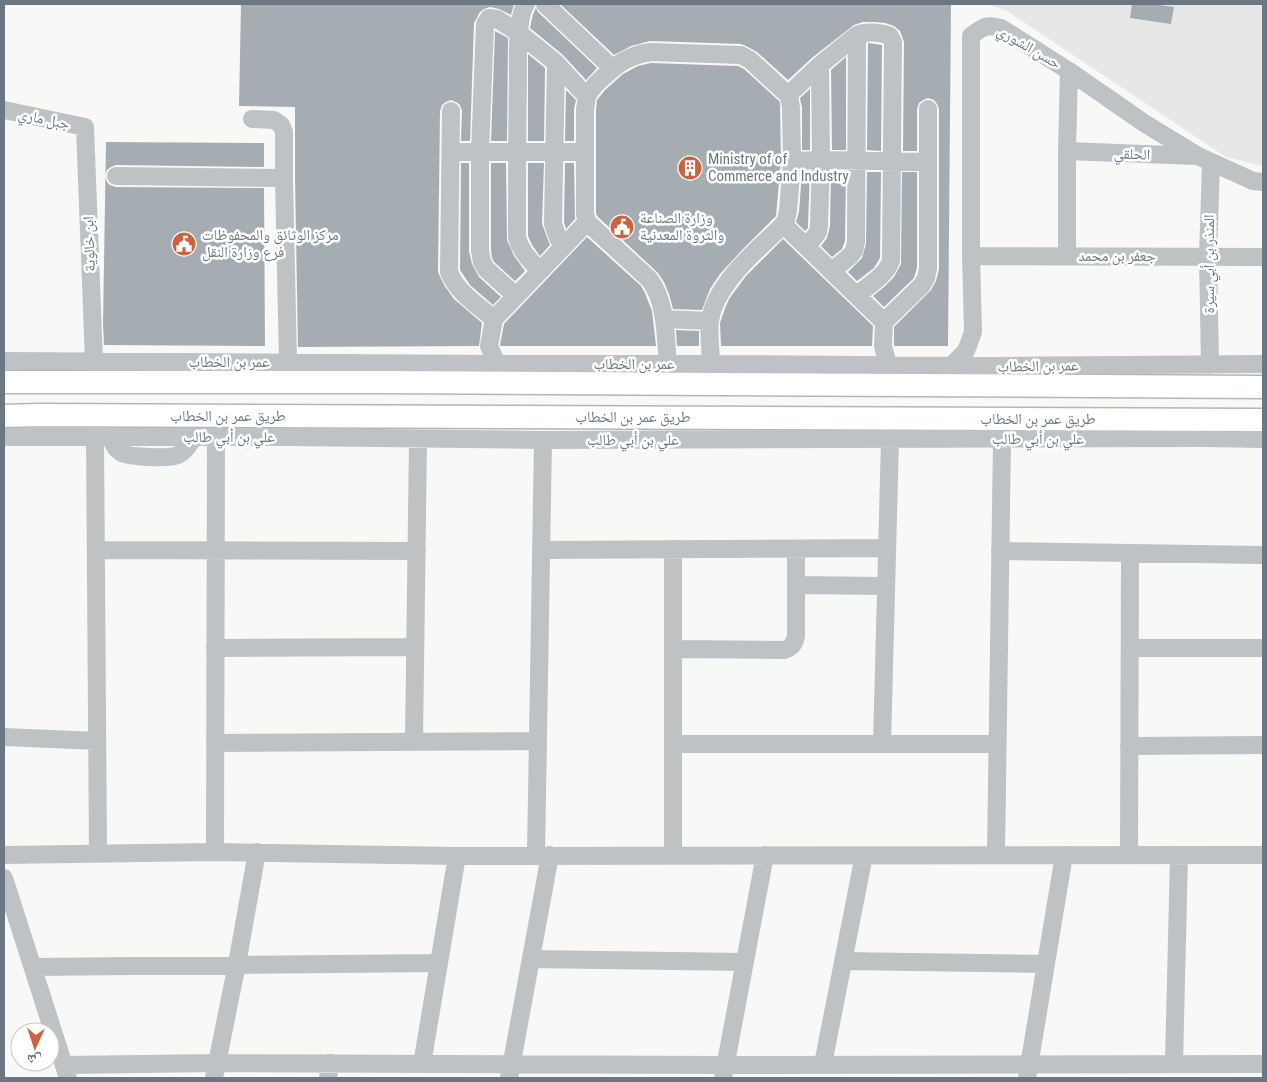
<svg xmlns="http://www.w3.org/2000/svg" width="1267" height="1082" font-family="'Roboto Condensed','Noto Naskh Arabic',sans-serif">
  <rect width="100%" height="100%" fill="#f8f8f6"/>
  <path fill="#e6e7e6" d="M986 4H1263V166L1226 157 1007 11Z"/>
  <path fill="#a6adb2" d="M241 4H514L511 15 499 9 490 7 484 9 480 12 474 23 470 141H461L462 111 460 105 456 102 451 100 446 102 442 105 440 111 438 272 444 285 454 299 482 323 479 346 298 347 295 178V107L239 106Z
    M560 4H951L948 346H894V327L931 290 936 281 939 269V109L937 104 934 100 928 98 923 100 919 103 917 109V151H903L904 42 900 31 894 26 885 23 874 22H863L854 25 813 57 788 80 757 52 746 46 741 44 650 41 631 46 614 55Z
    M1132 4H1152L1174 7 1171 24 1130 18Z
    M536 8 538 12 597 68 586 80 563 55 530 28 533 14Z
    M495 31 508 38 507 141H491Z
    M868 43 882 45 881 151 867 150Z
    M528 54 545 68 544 141H528Z
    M846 57V150H832L831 70Z
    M651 63 738 66 744 69 779 101 780 103 781 161 776 216 742 250 720 274 710 289 702 310 673 309 669 294 664 282 658 273 597 216 596 213V110L597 100 605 90 623 74 638 66Z
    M810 89V150H802V108L800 98Z
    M566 90 576 100 574 109V141H565Z
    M106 142 264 143V167L116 165 111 167 107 170 105 176 107 182 110 185 116 187 264 188 265 346 104 345 103 324Z
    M461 163H469V251L472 264 479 277 501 297 493 305 470 285 460 270Z
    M491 163H506L507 240 514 256 525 271 515 281 494 262 492 258 491 250Z
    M528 163H544L542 224 550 245 540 256 532 245 528 236Z
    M565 163H574L575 219 566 229 564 222Z
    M802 171H810L808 224V228L805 231 796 222 799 212Z
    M831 171H846L845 241 842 249 832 257 821 246 827 238 830 226Z
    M867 172H881L880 258 874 268 857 281 848 272 862 258 866 244Z
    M902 172H917V268L914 278 884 307 873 296 884 287 894 277 901 264Z
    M587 237 641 286 645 293 652 311 656 346H501L500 345 504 324Z
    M783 239 873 326 872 346H721L720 323 724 311 729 299 746 276Z
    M676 330 699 331V346H677Z"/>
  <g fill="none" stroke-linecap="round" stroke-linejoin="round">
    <defs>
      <path id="major" d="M4 382H385L1263 387
        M4 416 39 415 1263 420"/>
    </defs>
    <use href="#major" stroke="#b2b6b9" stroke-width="25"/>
    <path stroke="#bec2c5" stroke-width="18" d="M526 4C516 18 518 61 518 79 517 132 517 184 517 237 520 251 530 260 540 271
      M545 4 612 68
      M556 63 553 224 558 238 564 246
      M788 95 820 65 857 35
      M4 110 85 127 94 361
      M451 111 449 272C457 292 477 305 494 319L489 346 497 364
      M252 119 274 120 281 125 284 132V178L288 362
      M1067 151 1196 156
      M451 152H585
      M792 161 821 160 927 162
      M116 176 284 178
      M788 229 884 322 883 346 888 365
      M807 247 818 232 819 225 821 160 820 65
      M971 256 1263 257
      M1067 256V151L1069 71
      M832 271 850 256 854 251 856 242 857 35C866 31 881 32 890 36L893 42 891 260C887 275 869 285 857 295
      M516 296 486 269 482 262 480 251V152L485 24 489 18 497 19 519 33 556 63 587 97
      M494 319 587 222
      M664 319 710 321
      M884 322 922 285 926 278 928 269V109
      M4 361 497 364H711L994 366 1263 364
      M668 364C665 336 667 302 649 279L587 222 585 214V109C586 106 586 101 587 97 589 91 594 86 599 81 616 65 626 56 650 52L741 55 750 60 788 95 790 101 791 108 792 161 788 211 786 220 782 226C757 250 715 284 710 321 708 335 711 350 711 364
      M952 365 966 351 973 332 971 256V36C983 27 986 24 1001 28L1069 71 1144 123 1198 156 1253 181 1263 182
      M1210 365 1208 257 1211 163
      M4 437H286L543 440 1202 438 1263 439
      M95 437 98 854
      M111 437C113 444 115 449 122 453 130 457 169 459 178 455 185 451 190 445 193 437
      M96 550 417 551
      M541 550 887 548
      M1000 551 1263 555
      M796 585 886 586
      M215 648 415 647
      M1130 648H1263
      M673 649 784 650C791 648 795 643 796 636V549
      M4 737 97 741
      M414 742 418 439
      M215 743 538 741
      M673 744H997
      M882 744 890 440
      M1129 746 1263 745
      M215 852 216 437
      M4 855 215 852 457 856 1263 855
      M536 855 543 440
      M673 855V549
      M996 855 1002 439
      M1129 855 1130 553
      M4 878 68 1078
      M531 959 745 962
      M843 961 1046 964
      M33 967 439 963
      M422 1064 457 856
      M823 1064 864 855
      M1174 1064 1179 855
      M65 1065 217 1063 726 1065 1263 1064
      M214 1078 237 964 257 852
      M328 1078 330 1063
      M509 1078 550 855
      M723 1078 765 855
      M1027 1078 1064 855"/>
    <use href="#major" stroke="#fff" stroke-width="22"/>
  </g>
  <defs>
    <symbol id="building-disc" viewBox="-11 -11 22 22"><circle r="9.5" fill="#cd6241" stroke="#fff"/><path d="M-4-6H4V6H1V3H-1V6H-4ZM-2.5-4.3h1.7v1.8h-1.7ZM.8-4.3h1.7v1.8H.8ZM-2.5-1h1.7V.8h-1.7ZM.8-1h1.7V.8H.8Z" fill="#fff"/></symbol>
    <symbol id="civic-disc" viewBox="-11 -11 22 22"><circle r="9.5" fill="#cd6241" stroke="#fff"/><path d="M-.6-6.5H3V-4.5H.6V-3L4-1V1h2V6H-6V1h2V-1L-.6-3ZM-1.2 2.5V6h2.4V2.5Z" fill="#fff"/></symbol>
  </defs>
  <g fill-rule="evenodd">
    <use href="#building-disc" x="676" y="154" width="28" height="28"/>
    <use href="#civic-disc" x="608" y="213" width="28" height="28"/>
    <use href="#civic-disc" x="170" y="230" width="28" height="28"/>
  </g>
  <g text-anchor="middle" stroke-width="5" stroke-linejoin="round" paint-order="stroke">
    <g font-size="15" fill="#6b7883" stroke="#fff">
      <text transform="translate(1029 47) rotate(30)" y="5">حسن الشوري</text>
      <text transform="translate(44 119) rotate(12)" y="5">جبل ماري</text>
      <text transform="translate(1132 154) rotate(2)" y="5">الحلقي</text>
      <text transform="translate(89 244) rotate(-92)" y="5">ابن خالوية</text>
      <text x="1117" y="261">جعفر بن محمد</text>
      <text transform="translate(1209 264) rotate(-90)" y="5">المنذر بن أبي سيرة</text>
      <text x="229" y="367">عمر بن الخطاب</text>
      <text x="634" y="369">عمر بن الخطاب</text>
      <text transform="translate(1038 366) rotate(-1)" y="5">عمر بن الخطاب</text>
      <text x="228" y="421">طريق عمر بن الخطاب</text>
      <text x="633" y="422">طريق عمر بن الخطاب</text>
      <text x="1038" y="424">طريق عمر بن الخطاب</text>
      <text x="229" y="442">علي بن أبي طالب</text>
      <text x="1038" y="444">علي بن أبي طالب</text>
      <text x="633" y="445">علي بن أبي طالب</text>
    </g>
    <g font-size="15" fill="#6b7883" stroke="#fff" text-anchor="start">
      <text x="708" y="164">Ministry of of<tspan x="708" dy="17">Commerce and Industry</tspan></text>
      <text x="640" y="223">وزارة الصناعة<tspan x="640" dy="17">والثروة المعدنية</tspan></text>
      <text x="202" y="240">مركز الوثائق والمحفوظات<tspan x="202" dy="17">فرع وزارة النقل</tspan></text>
    </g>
  </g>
  <rect width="1267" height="1082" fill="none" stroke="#6b7883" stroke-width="10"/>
  <g transform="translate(35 1047) rotate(183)"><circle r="24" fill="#ffffff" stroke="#c4c9cd"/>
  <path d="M0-4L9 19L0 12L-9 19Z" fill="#cd6241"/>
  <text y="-8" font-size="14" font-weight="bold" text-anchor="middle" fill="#6b7883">ش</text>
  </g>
</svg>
